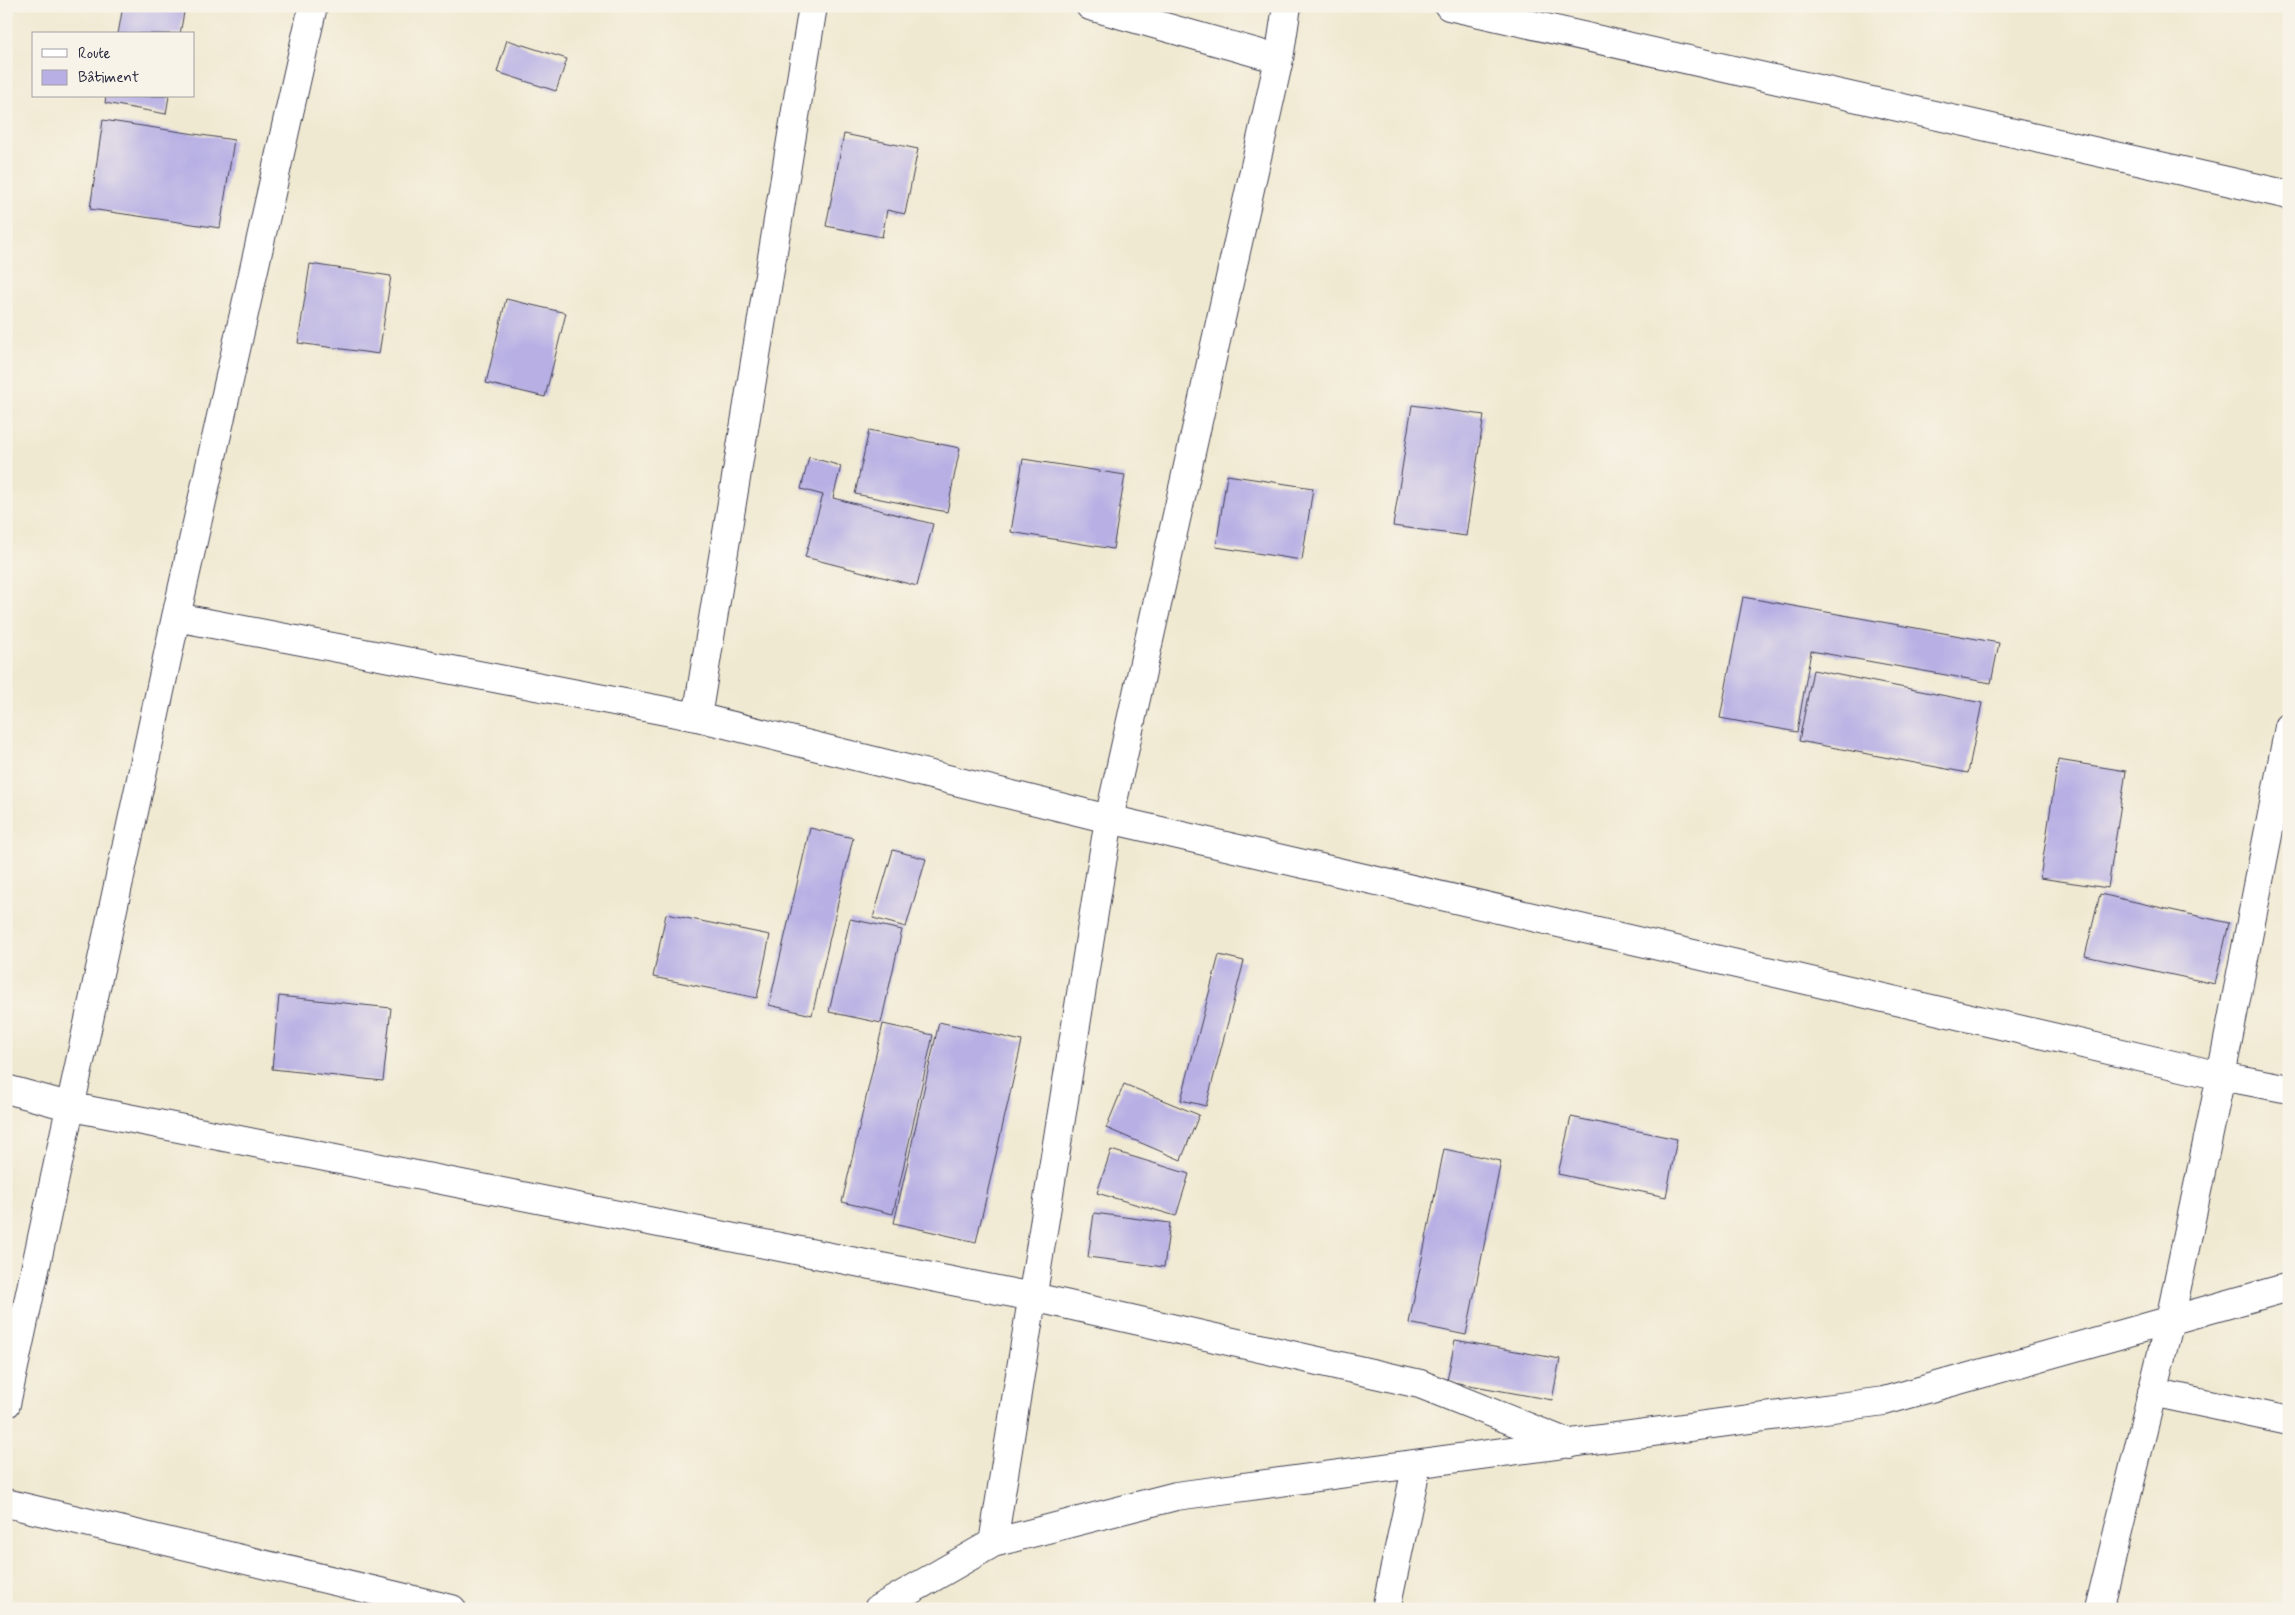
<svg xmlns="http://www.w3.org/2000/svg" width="2295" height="1615" font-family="Mynerve,sans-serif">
  <rect width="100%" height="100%" fill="#f7f3e8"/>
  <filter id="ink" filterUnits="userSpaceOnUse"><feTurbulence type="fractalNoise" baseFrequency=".02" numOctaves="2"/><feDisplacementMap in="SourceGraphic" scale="10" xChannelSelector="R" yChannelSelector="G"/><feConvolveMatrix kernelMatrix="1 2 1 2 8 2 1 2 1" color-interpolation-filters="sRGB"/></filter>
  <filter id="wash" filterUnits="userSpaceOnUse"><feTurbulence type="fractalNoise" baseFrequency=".0096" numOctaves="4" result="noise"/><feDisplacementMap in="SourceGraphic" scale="20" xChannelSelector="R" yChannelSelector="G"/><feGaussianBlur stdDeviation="1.12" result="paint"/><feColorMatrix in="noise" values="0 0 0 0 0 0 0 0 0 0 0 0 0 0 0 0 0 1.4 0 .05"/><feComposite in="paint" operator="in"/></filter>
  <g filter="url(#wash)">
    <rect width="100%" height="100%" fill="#f0e9d1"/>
    <g id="blocks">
      <path fill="#b8b0e4" d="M123 6 185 7 180 34H118Z
        M507 40 567 59 556 91 497 72Z
        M106 96H169L166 114 105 103Z
        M103 120 234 140 220 228 90 209Z
        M844 134 918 149 905 214 887 210 882 237 826 226Z
        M310 264 391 276 379 354 298 343Z
        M506 299 566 313 545 397 486 383Z
        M1412 405 1484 415 1466 536 1393 526Z
        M869 430 960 448 947 512 855 494Z
        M809 457 841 466 833 498 933 524 917 586 805 557 823 495 801 489Z
        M1023 459 1125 475 1113 549 1011 532Z
        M1227 475 1313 488 1302 560 1216 547Z
        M1743 597 1999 643 1991 683 1811 651 1797 732 1720 718Z
        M1813 670 1982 703 1968 773 1799 741Z
        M2058 760 2126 771 2108 888 2040 878Z
        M810 828 853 838 812 1015 769 1005Z
        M893 850 926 859 906 927 873 918Z
        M2100 894 2229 923 2215 984 2085 956Z
        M666 914 770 935 757 998 653 977Z
        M850 919 902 930 881 1023 829 1012Z
        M1219 955 1244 961 1206 1106 1181 1100Z
        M279 996 391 1008 383 1081 272 1069Z
        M939 1022 1022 1041 976 1242 894 1223Z
        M883 1024 933 1035 893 1214 842 1202Z
        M1124 1084 1199 1115 1181 1160 1106 1128Z
        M1571 1117 1677 1139 1666 1197 1558 1174Z
        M1444 1149 1501 1161 1466 1335 1409 1323Z
        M1111 1150 1189 1174 1176 1216 1097 1193Z
        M1094 1213 1170 1223 1164 1267 1088 1257Z
        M1455 1340 1560 1359 1552 1400 1447 1381Z"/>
    </g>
  </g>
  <g filter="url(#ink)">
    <use href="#blocks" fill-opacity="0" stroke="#414052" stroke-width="1"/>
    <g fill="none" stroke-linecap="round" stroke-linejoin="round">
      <defs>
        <path id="street" d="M1090 6 1279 59
          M1449 6 2289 195
          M176 617 697 717 1109 819 2221 1076 2289 1089
          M697 717 813 6
          M6 1089 72 1107 1033 1297 1420 1384 1570 1444
          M2152 1392 2289 1421
          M6 1404 176 617 313 6
          M6 1503 452 1609
          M993 1543 1109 819 1279 59 1287 6
          M878 1609 993 1543 1176 1496 1884 1401 2289 1287
          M1386 1609 1417 1464
          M2099 1609 2170 1320 2221 1076 2289 727"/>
      </defs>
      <use href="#street" stroke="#414052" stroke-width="30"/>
      <use href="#street" stroke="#fff" stroke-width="28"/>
    </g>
  </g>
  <rect width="2295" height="1615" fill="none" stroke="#f7f3e8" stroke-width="25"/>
  <rect x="32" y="32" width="162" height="65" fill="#f7f3e8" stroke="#a29fa3"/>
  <rect x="42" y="49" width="25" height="8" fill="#ffffff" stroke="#a29fa3"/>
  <text x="78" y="58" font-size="15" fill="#22223b">Route</text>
  <rect x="42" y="70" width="25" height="15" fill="#b8b0e4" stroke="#a29fa3"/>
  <text x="78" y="82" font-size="15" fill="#22223b">Bâtiment</text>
</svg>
